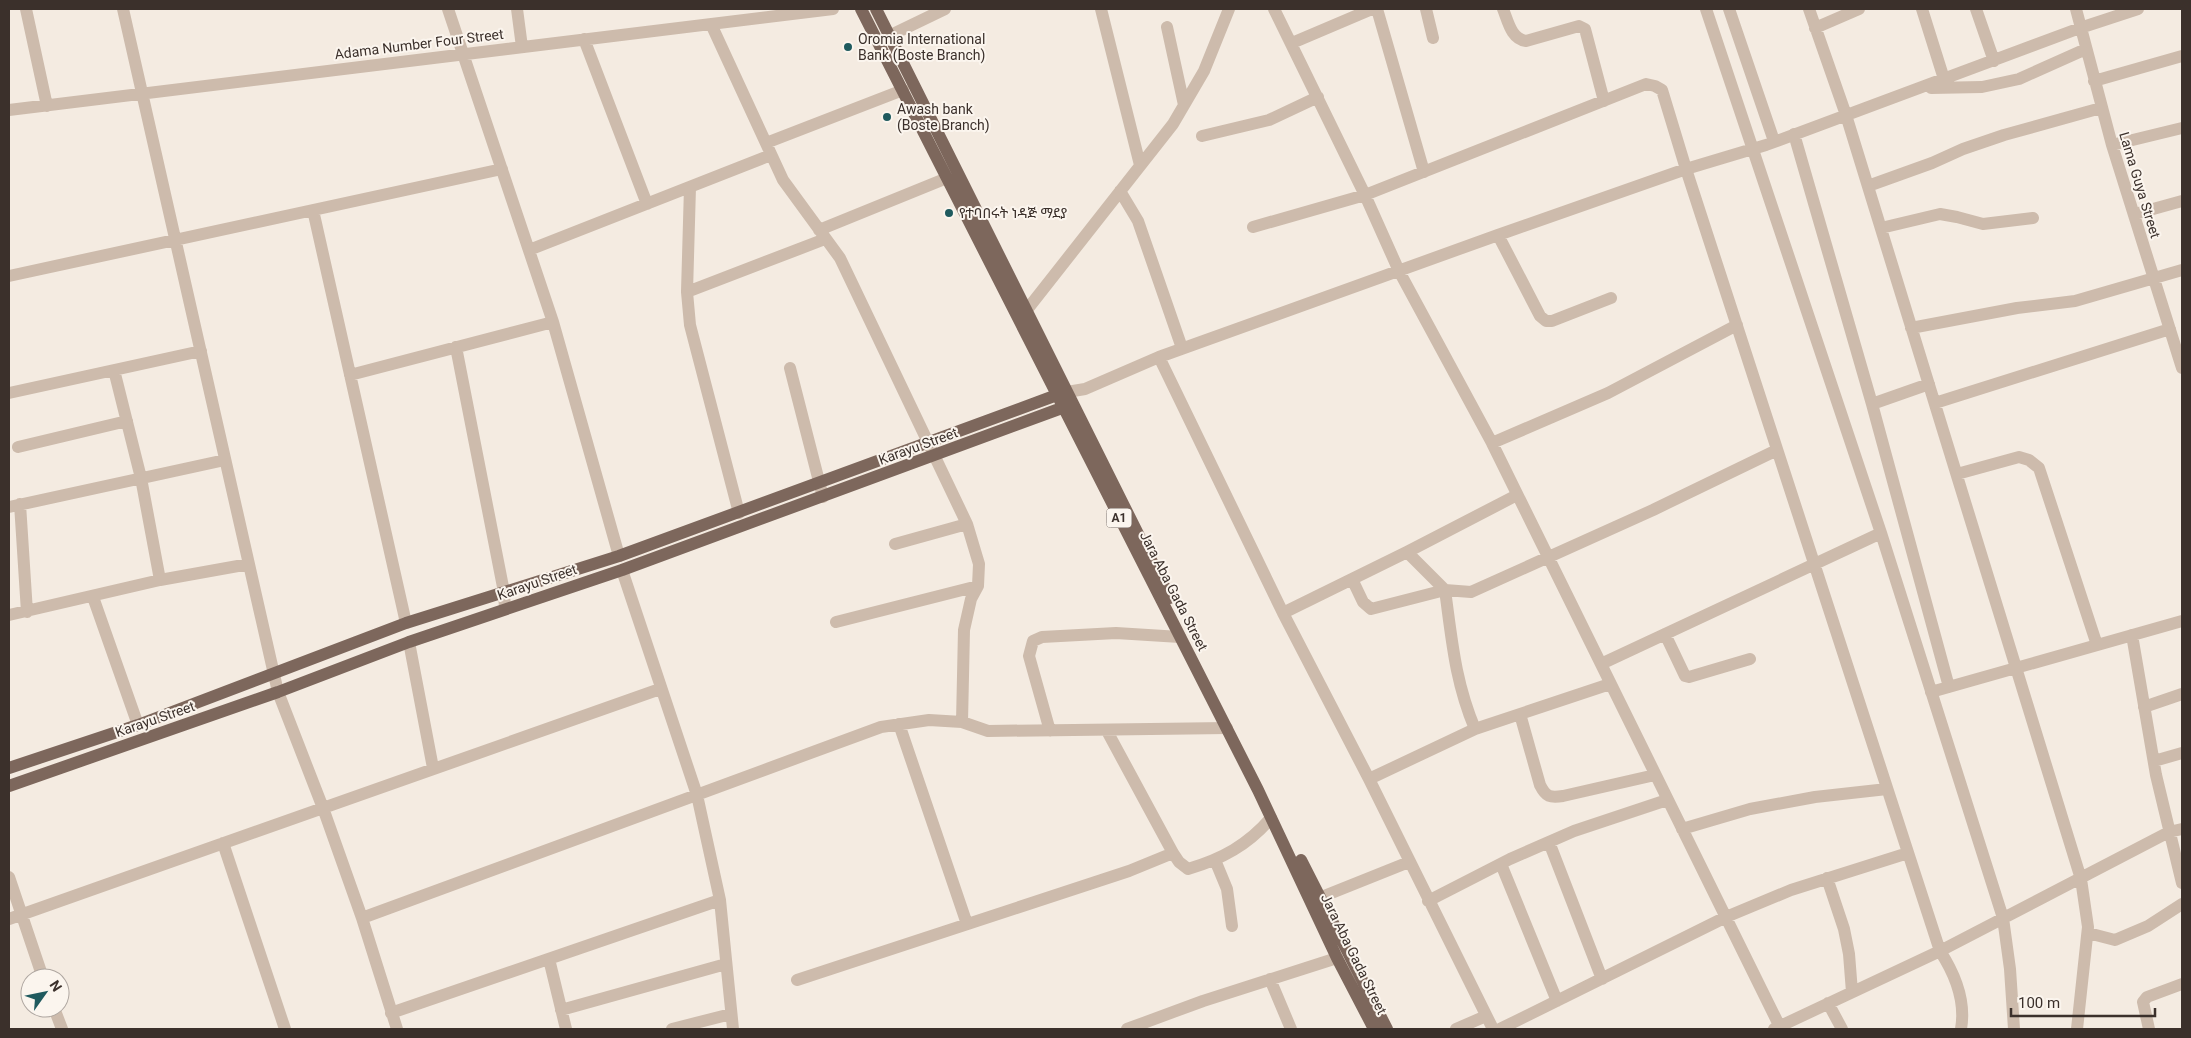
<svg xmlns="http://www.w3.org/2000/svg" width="2191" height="1038" font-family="Roboto,'Noto Sans Ethiopic',sans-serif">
  <rect width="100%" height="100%" fill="#f4ebe1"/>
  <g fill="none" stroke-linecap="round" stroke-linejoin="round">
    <path stroke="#cdbbac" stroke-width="12" d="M26 9 47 106
      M123 9 278 692 323 808 362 918 397 1029
      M448 9 553 322 619 556
      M517 9 522 47
      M1101 9 1140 165
      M1274 9 1365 195 1399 271 1492 443 1781 1029
      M1377 9 1424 172
      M1426 9 1433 38
      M1503 9C1508 21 1511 39 1526 41L1579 26 1585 29 1604 101
      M1706 9 1881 533 2003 918 2010 969 2014 1029
      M1729 9 1774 141
      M1809 9 1846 115 2081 879 2088 927 2077 1029
      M1922 9 1944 79
      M1976 9 1994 61
      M2076 9 2112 145 2182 368
      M711 24 783 180 840 258 967 524 979 564 978 586 971 599 964 630 962 722
      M1167 27 1184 105
      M1815 28 1859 9
      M889 36 945 9
      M584 39 647 204
      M1292 43 1372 9
      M2094 81 2182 56
      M1931 88 1982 87 2019 79 2086 49
      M9 110 833 9
      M1794 134 1872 404 1949 687
      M1202 136 1269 120 1318 97
      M766 143 903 90
      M2112 145 2182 128
      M1868 186 1932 163 1963 149 2004 135 2101 108
      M690 187 687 292 690 325 739 513
      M1120 191 1138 221 1182 348
      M313 210 406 623
      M2135 214 2182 201
      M1253 227 1365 195 1646 84 1655 86 1662 90 1686 169 1940 951C1955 974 1966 1001 1961 1029
      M1881 228 1940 214 1957 217 1983 224 2033 218
      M819 230 947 178
      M1498 235 1540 316 1546 321H1552L1611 298
      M529 250 771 155
      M9 276 502 169
      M687 292 825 239
      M1026 311 1173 124 1204 71 1229 9
      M1911 328 2017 308 2075 301 2182 270
      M456 347 504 592 505 609
      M1159 357 1283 613 1369 779 1493 1029
      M790 368 823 497
      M114 370 141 478 160 580
      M350 375 553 322
      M1067 392 1085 389 1159 357 1498 235 1686 169 1766 145 2080 28 2138 9
      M9 393 201 351
      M1935 403 2170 329
      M1872 404 1929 384
      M1492 443 1608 393 1737 325
      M18 447 127 421
      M1957 474 2019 457 2029 460 2039 468 2097 645
      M20 504 27 612
      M9 507 225 460
      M895 544 967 524
      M1407 552 1445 590 1471 592 1653 510 1777 450
      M622 570 697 795 720 900 733 1029
      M1352 579 1363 602 1371 609 1445 590
      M1445 590C1452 641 1455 681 1475 729
      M93 597 138 725
      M1283 613 1407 552 1517 495
      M9 615 160 580 249 564
      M836 622 978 586
      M1665 634 1685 676 1689 677 1750 659
      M2132 635 2156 775 2182 883
      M409 642 433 768
      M1601 664 1881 533
      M1931 692 2182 621
      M2144 707 2182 694
      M1520 714 1540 785C1546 797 1550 798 1563 796L1655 775
      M899 724 967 924
      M1050 731 1029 656 1033 641 1042 637 1116 633 1180 637
      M1107 731 1173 853 1179 862 1188 869C1222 859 1248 845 1271 818
      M2154 761 2182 753
      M1369 779 1475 729 1610 684
      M1682 829 1750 809 1815 797 1887 789
      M1549 842 1602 979
      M223 843 285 1029
      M1215 860 1227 889 1232 926
      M1501 864 1557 1001
      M9 877 43 978
      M1827 878 1844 929 1849 954 1852 992
      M1319 898 1409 862
      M1428 901 1510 859 1574 831 1667 800
      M362 918 881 727 929 720 962 722 988 731 1227 728
      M9 919 660 689
      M2088 933 2115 940 2148 926 2182 904
      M549 959 566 1029
      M1270 979 1291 1029
      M797 980 1129 871 1173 853
      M1828 1003 1842 1029
      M54 1008 62 1029
      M561 1010 726 964
      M391 1013 720 900
      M672 1029 731 1014
      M1127 1029 1203 1001 1337 958
      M1456 1029 1486 1016
      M1500 1029 1726 917 1791 890 1908 853
      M1774 1029 1940 951 2169 832 2182 829
      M2149 1029 2143 1002 2147 997 2182 984"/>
    <path stroke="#7d675c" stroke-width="12" d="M861 9 1258 790 1337 958 1374 1029
      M876 9 1170 598
      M9 768 138 725 406 623 619 556 1065 392
      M9 786 278 692 409 642 622 570 1070 405
      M1301 860 1387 1029"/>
  </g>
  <g fill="#1f5a5e" stroke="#fbf5ee" stroke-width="2">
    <circle cx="848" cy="47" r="5"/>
    <circle cx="887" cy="117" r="5"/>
    <circle cx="949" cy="213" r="5"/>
  </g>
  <g text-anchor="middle" stroke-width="4" stroke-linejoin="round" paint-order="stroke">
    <rect fill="#fbf5ee" stroke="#756b66" stroke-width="1" x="1106.5" y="508.5" width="25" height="19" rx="4"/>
    <g font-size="12" font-weight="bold" fill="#3b302b">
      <text x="1119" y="522">A1</text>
    </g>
    <g font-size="14" fill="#3b302b" stroke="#fbf5ee" text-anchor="start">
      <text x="858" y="44">Oromia International<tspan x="858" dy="16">Bank (Boste Branch)</tspan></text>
      <text x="897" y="114">Awash bank<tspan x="897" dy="16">(Boste Branch)</tspan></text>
      <text x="959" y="218">የተባበሩት ነዳጅ ማደያ</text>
    </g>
    <g font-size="14" fill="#3b302b" stroke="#fbf5ee">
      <text transform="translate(419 44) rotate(-7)" y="5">Adama Number Four Street</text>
      <text transform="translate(2140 185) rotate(73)" y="5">Lama Guya Street</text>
      <text transform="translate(918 446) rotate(-20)" y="5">Karayu Street</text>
      <text transform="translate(537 582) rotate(-19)" y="5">Karayu Street</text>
      <text transform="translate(1174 591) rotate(63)" y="5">Jara Aba Gada Street</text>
      <text transform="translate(155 719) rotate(-19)" y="5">Karayu Street</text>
      <text transform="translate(1354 954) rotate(64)" y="5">Jara Aba Gada Street</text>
    </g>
  </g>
  <rect width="2191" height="1038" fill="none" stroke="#3b302b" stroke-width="20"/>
  <g transform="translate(45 993) rotate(57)"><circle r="24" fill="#fbf5ee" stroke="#aea6a0"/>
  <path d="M0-4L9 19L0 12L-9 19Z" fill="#1f5a5e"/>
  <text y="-8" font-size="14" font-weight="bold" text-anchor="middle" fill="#3b302b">N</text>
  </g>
  <path d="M2011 1008v8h144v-8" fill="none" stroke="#3b302b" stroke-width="2.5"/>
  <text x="2018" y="1008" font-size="15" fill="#3b302b" stroke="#fbf5ee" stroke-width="4" paint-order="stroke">100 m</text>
</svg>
